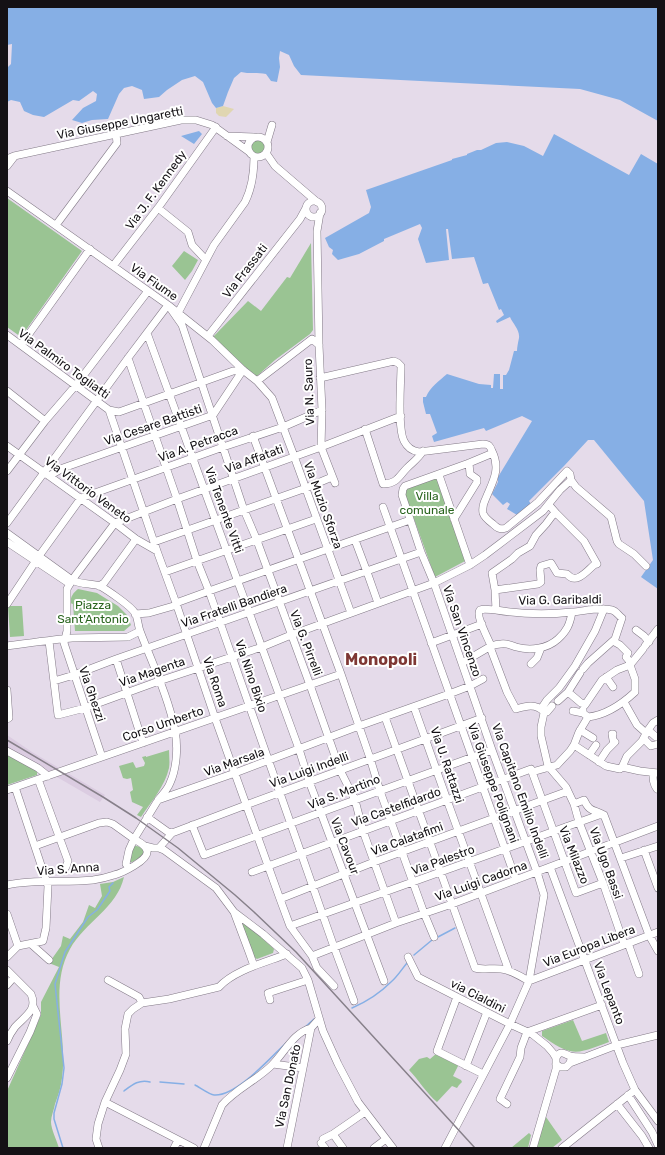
<svg xmlns="http://www.w3.org/2000/svg" width="665" height="1155" font-family="Rubik,sans-serif">
  <rect width="100%" height="100%" fill="#e5dbea"/>
  <path fill="#dbcce1" d="M7 735 32 752 105 795 100 802 7 748Z"/>
  <path fill="#9ac493" d="M250 147a8 8 0 1 1 16 0a8 8 0 1 1-16 0Z
    M7 198 82 251 21 337 7 327Z
    M311 243 313 330 310 334 275 360 256 377 213 337 248 301 261 311 287 277 290 278Z
    M184 251 198 260 192 271 185 280 172 266Z
    M438 476 467 560 435 577 405 494 406 487Z
    M78 589 97 593 118 606 127 615 131 625 124 631H75L73 604 70 603C71 596 73 593 78 589Z
    M8 606H22L24 636 10 637Z
    M169 750C169 756 170 762 169 768 165 786 151 802 141 817L137 815 143 807 132 802 130 792 133 790 131 778 127 779 123 778 119 766 133 762 136 768 144 766 145 763 142 757 146 756V757Z
    M7 754 37 770V775L7 785Z
    M133 846C138 845 141 848 145 851L140 858 132 862H130Z
    M124 877C117 908 85 922 70 949 48 989 68 1035 62 1078 61 1087 58 1096 55 1104 54 1110 51 1116 51 1122 51 1129 57 1141 59 1148H7V1091L41 1015V1002L59 967 49 963 61 946 63 936 70 939 83 922 89 905 95 908 102 896 100 884 113 882Z
    M244 922 248 925 274 949 273 953 257 959 254 957 241 923Z
    M573 1020 582 1041 606 1033 609 1042C597 1046 582 1054 570 1051 560 1049 550 1041 542 1036V1031Z
    M437 1053 459 1064 453 1076 461 1080 462 1082 459 1085 457 1088 452 1086 437 1102C426 1093 419 1080 409 1070L419 1059 427 1057 430 1059Z
    M546 1117 562 1140 552 1148H536Z
    M529 1133 531 1135 528 1148H511Z"/>
  <path fill="#e0d6b1" d="M223 106 234 109 226 117 219 116 216 113V108Z"/>
  <path fill="#86afe5" d="M7 7H658V121L620 100 580 89 301 75 294 66 289 55 280 51 279 58 280 67 277 82 271 81 266 74C257 72 249 74 241 72L234 78 228 92 223 106 216 108 212 103 203 82 195 76 182 80 167 90 159 97 144 99 142 90 132 86 124 88 119 94 108 119 92 120 82 123 72 120 83 108 96 101 97 94 93 91 79 101 73 100 44 117 33 115 24 111 20 102 11 100 7 102V68L11 64 12 44 7 45Z
    M199 131 202 134 194 144 181 136Z
    M554 134 629 175 641 154 658 164V589L641 577 653 560 644 501 594 440H588L564 466 529 501 531 504 517 515 507 509 510 504 507 502 503 505 492 494 498 482V477L532 421 522 416 486 431 484 428 434 442 432 436 437 433 430 414H426L423 402V397H426C430 387 439 381 447 374L479 384 491 385V388H493L494 374H500V389H503V375H506L509 370 514 351H517C517 347 518 343 519 338 520 330 513 324 510 317L497 323 496 321 504 315 501 309 499 310 488 283 483 284 474 257 452 259 448 229H446L449 260 426 263 418 239 422 228 420 224 384 239V241L359 254 338 260 332 254 333 250 329 247 325 238 369 213 371 207 366 190 452 160V159L467 155V154L477 150H481L496 143 507 142 524 146 543 156Z"/>
  <g fill="none" stroke-linecap="round" stroke-linejoin="round">
    <path stroke="#86afe5" stroke-width="1.5" d="M436 938 455 928
      M414 955 432 940
      M352 1008C366 1002 380 993 391 982 397 977 402 969 407 963
      M304 1028 314 1019
      M160 1082 184 1084
      M195 1085C199 1087 210 1095 214 1095 236 1097 271 1057 286 1043
      M124 1091C132 1085 139 1079 150 1082
      M63 1148 54 1119V1113L62 1084 64 1068 55 984 65 952 88 917 97 910 110 891 109 887 113 883"/>
    <defs>
      <path id="minor" d="M227 136 254 137
        M248 147a10 10 0 1 1 20 0a10 10 0 1 1-20 0Z
        M267 142 272 125
        M266 153 275 166 317 202
        M7 159 14 156 181 120H196L212 125 248 151
        M7 166 14 157
        M7 191 168 305 212 340 243 370 257 381 272 398 294 456 351 613
        M306 209a8 8 0 1 1 16 0a8 8 0 1 1-16 0Z
        M158 208 188 232 192 245 206 260
        M320 213 317 231 319 345 322 410 321 447 335 483
        M56 225 117 143 116 134
        M113 266 158 208 216 127
        M178 313 214 245 245 202C252 188 254 172 254 157
        M147 333 299 749 309 781 384 981
        M7 335 109 410 119 412 233 371 243 370
        M208 336 300 219 306 208
        M21 345 90 249
        M128 358 177 499 197 561 209 591 334 947 354 1001
        M320 378 394 361 398 363 401 366C401 383 397 427 404 441 407 447 412 451 419 452L483 444C489 444 490 446 492 451 501 469 493 481 486 498 484 502 482 508 483 513 484 517 489 521 493 524 497 528 500 530 506 528L538 502 567 471 570 474 571 480 576 487 611 517 617 541 619 544 634 554 646 566
        M257 381 312 339 319 345
        M7 391 45 421
        M109 410 157 551 176 603 215 718 280 899 290 926 312 956 317 968 334 986
        M365 429 383 484C397 484 399 476 407 468 413 462 418 459 423 451
        M253 436 341 674 370 758 380 791 424 913 434 937
        M7 446 115 523 136 539 157 551
        M7 471 45 421 76 385 148 291
        M439 475 470 565
        M49 476 63 468 213 415 243 370
        M383 507 516 880
        M556 513 584 541 597 564
        M454 519 477 482V479L470 474 469 463
        M7 523 128 358 168 305 182 325 244 510 256 538 310 685 340 770 355 800 363 831 396 923
        M7 533 72 580 115 523 177 499 321 447 401 416
        M355 540 367 572 378 603
        M7 542 70 584
        M154 542 306 488 332 477
        M165 572 316 519
        M99 586 104 583 136 539
        M495 590 538 584 541 582 540 570 541 566 551 563 557 573 567 574C576 585 586 572 594 565
        M176 603 209 591 410 520
        M7 604 39 556 81 498 223 447 283 427 322 410
        M496 610C520 614 547 615 572 612 585 611 599 607 612 610 616 611 618 615 622 618L615 639 588 663 583 669
        M135 614 149 613 177 605
        M636 630 644 636 649 642
        M140 631C152 663 169 698 175 731 178 746 177 768 170 783 168 789 162 795 158 800
        M49 641 58 715 85 708 159 681 262 647 291 635 434 583 470 565 485 555 543 511 560 490 571 480
        M613 641 620 645 628 653 626 657 631 663
        M431 643 482 624
        M7 646C29 643 50 640 72 638L128 637 140 631C138 626 138 618 135 613 131 606 107 590 100 586 91 583 82 585 72 580L67 589V631L64 643 102 757
        M491 646C489 640 475 615 480 610 484 608 492 610 496 610L495 590 492 573 512 559 518 553 530 546 536 535 546 524 552 516 556 513 549 505
        M491 646C494 645 498 644 501 644 506 643 511 645 516 647 530 651 547 649 558 639 567 631 570 624 572 612
        M645 646 658 629
        M490 647 507 692 516 709C526 706 536 703 544 712
        M116 659 143 743
        M462 663 491 646
        M531 664 537 658 541 648
        M606 677 613 687
        M54 681 74 675 116 659 421 552
        M7 690 9 718 7 719
        M568 692 581 703 585 704
        M558 701 568 692 580 673
        M624 702 637 725 646 733
        M585 705 602 680 617 670 630 665 643 649
        M414 707 447 800 509 971
        M541 709 547 700 559 688 575 666 595 631 604 609
        M573 711 583 713
        M544 713 541 727V736L548 766
        M544 713 547 712 552 706
        M385 717 475 968C483 970 492 968 501 969 511 970 520 976 529 981
        M588 717C607 715 622 704 635 692V679L630 665
        M580 730 593 738
        M648 730 656 737H658
        M644 739 651 746 658 744
        M574 745 606 766 620 769 622 767 640 771 658 773
        M7 751 38 768 48 776
        M589 755 596 745
        M599 762 607 750 615 742 613 740 612 734H613
        M548 766 566 787 574 804 579 822 603 883 624 944
        M622 767 627 756 642 741 648 730 653 723 658 720
        M532 772 557 765 570 751 574 745 579 732 588 717 583 713V710
        M653 773C653 779 653 784 657 789
        M38 779 68 861 66 867
        M7 790 341 674
        M574 804 584 800C590 813 594 809 604 815L649 935 658 951
        M147 817 168 832 172 833 246 805 482 718
        M192 825 204 855 492 750
        M35 846 99 823 107 822 113 824 134 839 158 800 235 773 359 726 449 694 470 686 483 679
        M145 846 153 848H159L172 833
        M159 848 164 850 216 888 234 912 263 934 302 968 308 980 323 1031 338 1064 358 1102 393 1148
        M644 850 658 888
        M621 858 658 846
        M550 867 623 1063 635 1090 658 1121
        M252 872 531 769 576 893 603 883
        M7 885C35 879 65 883 93 880 100 879 108 877 114 875 122 873 149 860 147 851 146 845 139 842 134 839L129 850 126 864 129 868
        M280 899 374 862 568 791
        M234 912 249 952 254 966
        M7 914 18 946 43 941 46 928 48 886 15 787
        M290 926 599 815H604
        M628 943 639 974
        M31 944 49 960
        M312 956 396 923 452 904 658 826
        M7 957 18 946
        M408 957 418 977 510 1024 532 1034 547 1046 553 1053 556 1058V1069L533 1148
        M7 970 31 994C38 1010 25 1016 15 1027 12 1031 9 1036 7 1041
        M108 980 139 997 142 1003
        M529 981 658 932
        M7 985 14 977
        M457 997 437 1051 483 1074
        M270 1000 268 993 308 980
        M556 1058C560 1050 563 1053 570 1056 574 1057 580 1057 584 1057
        M570 1063 617 1045 658 1035
        M273 1064 303 1068
        M556 1064 560 1067H566L570 1063 571 1059
        M466 1066 487 1012
        M7 1078 30 1032 37 1014 33 1006
        M628 1095 652 1132 658 1145
        M105 1102 194 1148
        M507 1104 500 1099 520 1057 521 1048 527 1032 602 1005
        M617 1104 642 1136 649 1148
        M333 1134 343 1148
        M323 1139 333 1134 365 1112
        M321 1143 325 1148
        M99 1148 96 1139 98 1124 105 1102 120 1070 126 1054 125 1029 128 1014 133 1009 142 1003 169 999 219 987C234 970 267 962 287 954
        M174 1148 178 1140
        M204 1148 222 1105C236 1089 257 1080 272 1065 285 1052 293 1033 311 1028
        M287 1148 311 1028 319 1019
        M374 1148 386 1139
        M445 1148 510 1024 529 981 544 895 537 872 492 750 434 583 421 552 402 495 403 489 405 486 469 463 493 453
        M562 1148 635 1090"/>
    </defs>
    <use href="#minor" stroke="#837a87" stroke-width="8"/>
    <use href="#minor" stroke="#fff" stroke-width="7"/>
    <path stroke="#87808a" stroke-width="1.5" d="M7 740 103 797 136 818 178 848 235 895 254 912 296 952 475 1148"/>
  </g>
  <g text-anchor="middle" stroke-width="4" stroke-linejoin="round" paint-order="stroke">
    <g font-size="12" fill="#141115" stroke="#fff">
      <text transform="translate(120 123) rotate(-11)" y="4">Via Giuseppe Ungaretti</text>
      <text transform="translate(156 190) rotate(-54)" y="4">Via J. F. Kennedy</text>
      <text transform="translate(245 271) rotate(-52)" y="4">Via Frassati</text>
      <text transform="translate(154 282) rotate(35)" y="4">Via Fiume</text>
      <text transform="translate(64 364) rotate(36)" y="4">Via Palmiro Togliatti</text>
      <text transform="translate(309 392) rotate(-92)" y="4">Via N. Sauro</text>
      <text transform="translate(153 425) rotate(-19)" y="4">Via Cesare Battisti</text>
      <text transform="translate(198 444) rotate(-20)" y="4">Via A. Petracca</text>
      <text transform="translate(254 459) rotate(-20)" y="4">Via Affatati</text>
      <text transform="translate(88 490) rotate(36)" y="4">Via Vittorio Veneto</text>
      <text transform="translate(323 505) rotate(70)" y="4">Via Muzio Sforza</text>
      <text transform="translate(224 510) rotate(70)" y="4">Via Tenente Vitti</text>
      <text transform="translate(560 600) rotate(-1)" y="4">Via G. Garibaldi</text>
      <text transform="translate(234 606) rotate(-19)" y="4">Via Fratelli Bandiera</text>
      <text transform="translate(462 631) rotate(71)" y="4">Via San Vincenzo</text>
      <text transform="translate(306 643) rotate(69)" y="4">Via G. Pirrelli</text>
      <text transform="translate(152 672) rotate(-19)" y="4">Via Magenta</text>
      <text transform="translate(251 676) rotate(71)" y="4">Via Nino Bixio</text>
      <text transform="translate(215 682) rotate(71)" y="4">Via Roma</text>
      <text transform="translate(92 694) rotate(71)" y="4">Via Ghezzi</text>
      <text transform="translate(163 724) rotate(-19)" y="4">Corso Umberto</text>
      <text transform="translate(234 762) rotate(-20)" y="4">Via Marsala</text>
      <text transform="translate(447 765) rotate(71)" y="4">Via U. Rattazzi</text>
      <text transform="translate(309 770) rotate(-20)" y="4">Via Luigi Indelli</text>
      <text transform="translate(493 783) rotate(70)" y="4">Via Giuseppe Polignani</text>
      <text transform="translate(520 791) rotate(70)" y="4">Via Capitano Emilio Indelli</text>
      <text transform="translate(344 792) rotate(-21)" y="4">Via S. Martino</text>
      <text transform="translate(396 807) rotate(-20)" y="4">Via Castelfidardo</text>
      <text transform="translate(407 839) rotate(-20)" y="4">Via Calatafimi</text>
      <text transform="translate(345 846) rotate(69)" y="4">Via Cavour</text>
      <text transform="translate(574 855) rotate(68)" y="4">Via Milazzo</text>
      <text transform="translate(443 860) rotate(-20)" y="4">Via Palestro</text>
      <text transform="translate(606 863) rotate(70)" y="4">Via Ugo Bassi</text>
      <text transform="translate(68 869) rotate(-4)" y="4">Via S. Anna</text>
      <text transform="translate(481 881) rotate(-20)" y="4">Via Luigi Cadorna</text>
      <text transform="translate(589 946) rotate(-21)" y="4">Via Europa Libera</text>
      <text transform="translate(609 993) rotate(69)" y="4">Via Lepanto</text>
      <text transform="translate(478 996) rotate(27)" y="4">via Cialdini</text>
      <text transform="translate(288 1086) rotate(-78)" y="4">Via San Donato</text>
    </g>
    <g font-size="12" fill="#29641e" stroke="#fff">
      <text x="427" y="500">Villa<tspan x="427" dy="14">comunale</tspan></text>
      <text x="93" y="609">Piazza<tspan x="93" dy="14">Sant'Antonio</tspan></text>
    </g>
    <g font-size="16" font-weight="bold" fill="#7e3734" stroke="#fff">
      <text x="381" y="665">Monopoli</text>
    </g>
  </g>
  <rect width="665" height="1155" fill="none" stroke="#141115" stroke-width="16"/>
</svg>
